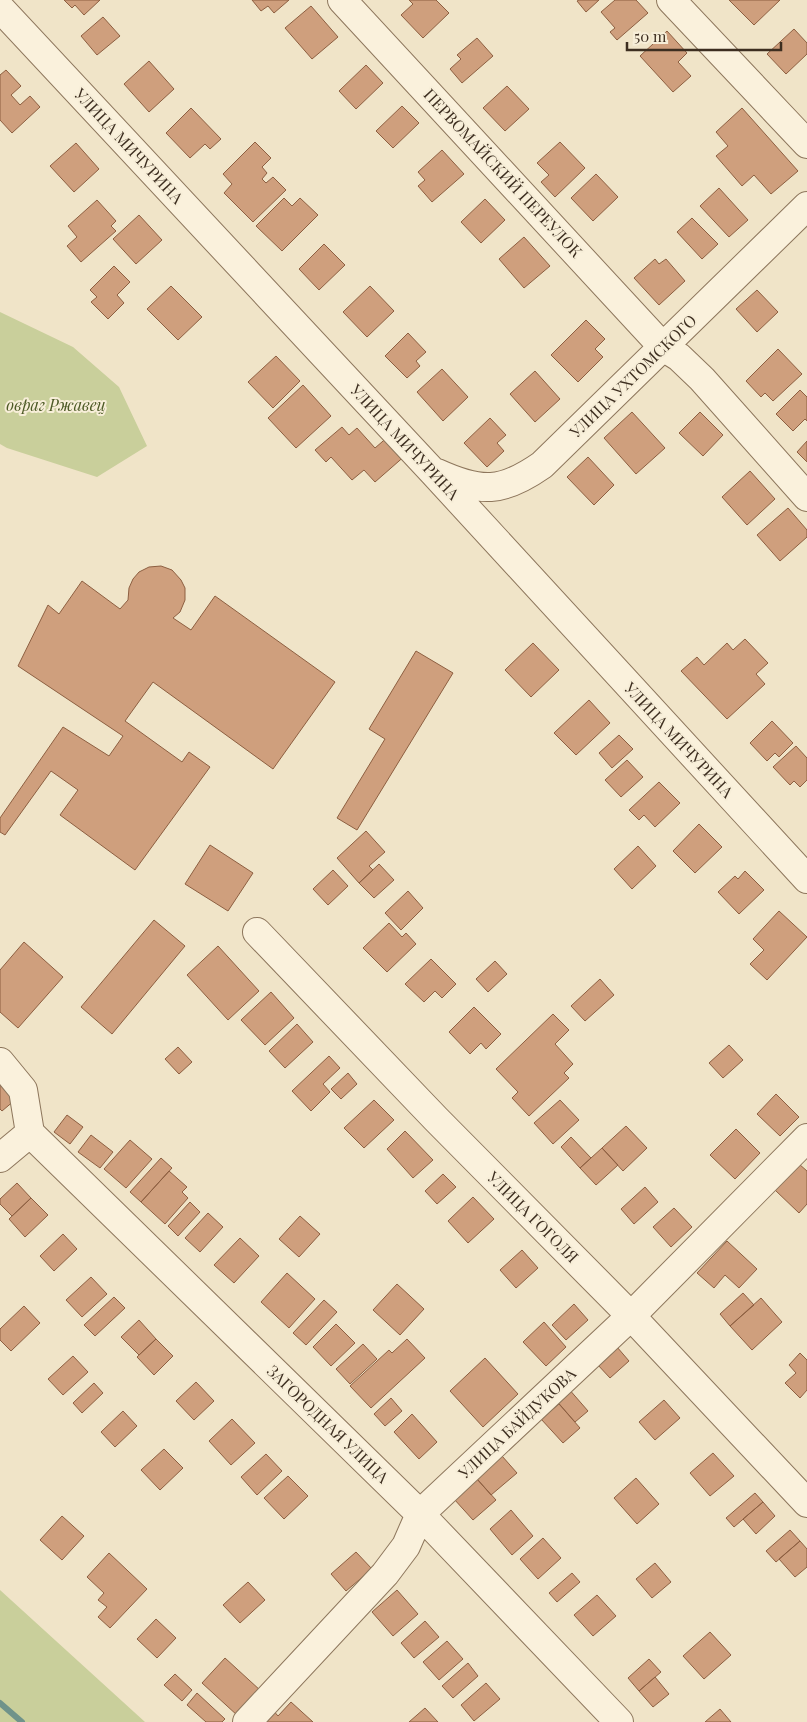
<svg xmlns="http://www.w3.org/2000/svg" width="807" height="1722" font-family="'Playfair Display',serif">
  <rect width="100%" height="100%" fill="#f0e4c8"/>
  <path fill="#c9cf9b" d="M0 312 73 347 119 387 147 446 97 477 7 448 0 444Z
    M0 1590 145 1722H0Z"/>
  <g fill="none" stroke-linecap="round" stroke-linejoin="round">
    <path stroke="#6f938a" stroke-width="6" d="M0 1703 22 1722"/>
  </g>
  <path fill="#cf9f7d" stroke="#8d5f41" d="M64 0H100L84 15 75 5 72 8Z
    M252 0H289L274 13 268 6 261 11Z
    M409 0H436L449 13 423 38 401 15 413 4Z
    M579 0H599L586 12 577 1Z
    M615 0H636L648 13 617 40 610 32 615 28 601 12Z
    M729 0H780L754 25Z
    M311 6 338 37 312 59 285 28Z
    M103 17 120 36 97 55 81 36Z
    M794 29 807 43V54L786 74 767 54Z
    M667 31 687 53 678 62 691 76 673 92 640 56Z
    M477 38 493 56 462 83 450 69 461 59 457 55Z
    M149 61 174 89 149 112 124 84Z
    M366 65 383 83 356 109 339 91Z
    M6 70 21 86 11 95 20 105 30 96 40 107 12 133 0 120V75Z
    M507 86 529 109 505 131 483 108Z
    M402 106 419 123 393 148 376 131Z
    M191 108 221 139 210 149 205 144 190 158 166 133Z
    M742 108 798 171 771 194 754 175 742 186 716 156 728 146 716 132Z
    M255 142 271 158 262 167 267 173 262 179 266 183 273 177 286 190 253 222 224 193 232 184 223 174Z
    M560 142 585 168 555 197 541 182 549 175 537 163Z
    M76 143 99 169 74 192 50 166Z
    M442 150 464 174 432 202 418 186 425 180 418 172Z
    M596 174 618 197 593 221 571 198Z
    M719 188 748 220 729 237 700 206Z
    M284 198 292 206 300 198 318 215 282 251 256 226Z
    M485 199 505 220 481 243 461 222Z
    M97 200 116 221 111 226 116 231 81 262 67 246 77 237 68 226Z
    M139 215 162 240 136 264 113 239Z
    M692 218 718 244 702 259 677 232Z
    M524 237 550 266 524 288 499 259Z
    M324 244 345 265 319 290 299 269Z
    M655 259 659 264 666 259 685 281 659 305 634 278Z
    M114 266 130 282 117 295 124 303 108 319 91 302 97 297 90 290Z
    M171 286 202 317 178 340 147 309Z
    M370 286 394 311 367 337 343 312Z
    M757 290 778 312 757 332 736 309Z
    M586 320 605 339 595 349 603 357 578 382 551 355Z
    M408 333 426 352 416 361 420 366 407 378 385 356Z
    M778 349 802 374 773 401 765 393 761 397 746 381Z
    M276 356 300 381 273 408 248 382Z
    M442 369 468 397 443 421 417 392Z
    M535 371 560 399 535 422 510 394Z
    M303 385 331 416 296 448 268 418Z
    M800 390 807 397V421L805 419 793 431 776 414Z
    M632 412 665 448 636 474 604 438Z
    M700 412 723 435 703 456 679 433Z
    M490 418 506 435 497 443 504 451 487 467 464 443Z
    M342 427 349 435 357 428 375 448 390 435 407 454 375 482 364 470 352 480 331 457 326 462 315 450Z
    M807 441V462L797 452Z
    M588 457 614 485 594 505 567 477Z
    M750 471 775 499 747 525 722 497Z
    M788 508 807 530V537L780 561 757 535Z
    M161 566 172 570 181 580 185 588V600L180 612 173 618 191 630 215 596 335 682 273 769 153 682 125 721 182 762 189 752 210 767 135 870 60 815 78 790 51 771 5 835 0 832V818L63 727 109 756 123 736 18 666 48 605 59 614 82 581 120 609 128 600 129 588 133 579 139 572 149 567Z
    M745 639 768 663 756 674 765 684 727 719 681 671 697 657 704 665 727 643 733 650Z
    M533 643 559 670 531 697 505 670Z
    M416 651 453 673 357 830 337 818 385 739 369 729Z
    M589 700 610 723 576 755 554 733Z
    M772 721 793 743 779 757 775 753 767 761 750 743Z
    M619 735 633 749 612 768 599 753Z
    M796 746 807 758V780L800 787 794 781 790 785 773 767Z
    M627 760 643 777 621 797 605 780Z
    M659 782 680 803 655 827 644 815 639 820 629 810Z
    M699 824 722 847 695 873 673 851Z
    M366 831 385 852 369 866 373 870 359 883 337 858Z
    M210 845 253 873 228 911 185 884Z
    M638 846 656 866 632 889 614 869Z
    M379 864 394 880 374 898 359 883Z
    M333 870 348 886 328 905 313 889Z
    M745 871 764 890 739 914 718 892 735 876 738 879Z
    M408 891 423 908 401 930 385 913Z
    M779 911 807 937 767 980 750 964 764 950 753 939Z
    M154 920 185 946 112 1034 81 1007Z
    M389 923 402 937 406 933 416 944 387 972 363 948Z
    M24 942 63 977 18 1028 0 1012V970Z
    M218 946 259 991 228 1020 187 975Z
    M431 959 456 984 442 998 435 991 424 1002 405 984Z
    M495 961 507 974 488 992 476 979Z
    M600 979 614 995 585 1021 571 1006Z
    M271 992 294 1018 265 1045 241 1020Z
    M474 1007 501 1034 486 1049 481 1043 470 1054 449 1032Z
    M553 1014 569 1030 555 1044 573 1064 564 1073 569 1078 529 1116 512 1098 518 1092 496 1069Z
    M297 1024 313 1042 285 1068 269 1051Z
    M729 1045 743 1060 723 1078 709 1063Z
    M178 1047 192 1062 179 1074 165 1059Z
    M329 1056 340 1068 323 1084 330 1092 311 1111 292 1091Z
    M348 1073 357 1084 341 1099 331 1089Z
    M0 1083 15 1100 2 1111 0 1109Z
    M776 1094 799 1117 780 1136 757 1114Z
    M374 1100 394 1120 364 1148 344 1128Z
    M560 1100 579 1120 553 1144 534 1123Z
    M67 1115 83 1127 70 1144 54 1132Z
    M626 1126 647 1148 623 1171 602 1148Z
    M736 1129 760 1153 735 1179 710 1155Z
    M405 1131 433 1160 413 1178 387 1149Z
    M91 1135 113 1152 100 1168 78 1152Z
    M571 1137 591 1158 580 1168 561 1147Z
    M130 1140 152 1159 126 1188 104 1169Z
    M602 1148 618 1165 596 1185 580 1168Z
    M161 1158 172 1168 141 1202 130 1192Z
    M799 1164 807 1171V1204L799 1213 775 1190Z
    M169 1171 187 1187 182 1192 188 1198 165 1224 141 1202Z
    M443 1174 456 1187 437 1204 425 1191Z
    M17 1183 31 1198 12 1216 0 1204V1199Z
    M645 1187 658 1202 634 1224 621 1209Z
    M473 1197 494 1219 468 1243 448 1221Z
    M31 1198 48 1215 25 1237 9 1219Z
    M190 1202 200 1212 178 1236 168 1226Z
    M674 1208 692 1227 671 1247 653 1227Z
    M208 1213 223 1227 200 1252 185 1238Z
    M300 1216 320 1234 299 1257 279 1239Z
    M63 1234 77 1249 54 1271 40 1256Z
    M240 1238 259 1256 234 1283 214 1265Z
    M727 1241 757 1269 739 1288 725 1275 714 1288 697 1273Z
    M522 1250 538 1268 516 1288 500 1270Z
    M287 1273 315 1299 289 1328 261 1302Z
    M91 1277 107 1294 82 1317 66 1300Z
    M397 1284 424 1309 400 1335 373 1310Z
    M743 1293 754 1305 730 1326 720 1314Z
    M114 1297 125 1308 95 1336 84 1325Z
    M761 1298 782 1322 752 1350 730 1326Z
    M324 1300 337 1312 306 1345 293 1333Z
    M574 1304 588 1320 566 1340 552 1325Z
    M24 1306 40 1323 11 1351 0 1340V1329Z
    M139 1320 156 1339 139 1355 121 1337Z
    M544 1322 566 1347 546 1366 523 1342Z
    M336 1324 355 1343 331 1366 313 1347Z
    M156 1339 173 1356 154 1375 137 1357Z
    M407 1339 425 1358 371 1408 350 1386 389 1350 392 1353Z
    M363 1344 377 1359 350 1384 336 1369Z
    M617 1347 629 1361 610 1378 597 1364Z
    M800 1353 807 1360V1390L800 1398 785 1383 796 1373 789 1365Z
    M73 1356 88 1372 63 1395 48 1379Z
    M485 1358 518 1394 483 1427 450 1391Z
    M196 1382 214 1401 194 1420 176 1401Z
    M94 1383 103 1393 82 1413 73 1403Z
    M568 1388 588 1411 575 1422 555 1399Z
    M391 1398 402 1411 385 1426 374 1414Z
    M664 1400 680 1418 655 1440 639 1422Z
    M559 1404 580 1428 563 1443 541 1419Z
    M123 1411 137 1426 115 1447 101 1432Z
    M412 1414 437 1442 419 1459 394 1432Z
    M232 1419 255 1443 231 1465 209 1441Z
    M164 1449 183 1468 160 1490 141 1470Z
    M713 1453 734 1476 710 1496 690 1473Z
    M266 1454 282 1471 257 1495 241 1477Z
    M502 1456 517 1473 491 1495 477 1479Z
    M288 1476 308 1496 284 1519 264 1498Z
    M636 1478 659 1504 637 1524 614 1498Z
    M477 1479 496 1500 473 1520 454 1499Z
    M755 1493 763 1502 734 1527 726 1518Z
    M763 1502 775 1516 756 1534 743 1519Z
    M511 1510 533 1536 512 1555 490 1529Z
    M62 1516 84 1536 62 1560 40 1540Z
    M790 1530 800 1541 776 1562 766 1551Z
    M543 1538 561 1558 538 1579 520 1559Z
    M800 1541 807 1549V1567L795 1577 779 1559Z
    M356 1552 372 1569 346 1591 331 1574Z
    M109 1553 147 1589 110 1628 98 1617 107 1607 98 1600 104 1593 87 1577Z
    M655 1563 671 1582 652 1598 636 1579Z
    M572 1573 580 1582 557 1602 549 1593Z
    M248 1582 265 1600 240 1623 223 1605Z
    M397 1590 418 1614 393 1636 372 1612Z
    M597 1595 616 1616 593 1636 574 1615Z
    M156 1619 176 1638 157 1658 137 1639Z
    M425 1621 439 1637 414 1658 401 1643Z
    M710 1632 731 1655 704 1679 683 1656Z
    M447 1641 463 1659 439 1680 423 1662Z
    M225 1658 261 1691 238 1716 202 1683Z
    M649 1659 661 1672 639 1691 628 1678Z
    M468 1663 478 1676 453 1698 442 1686Z
    M175 1674 192 1690 182 1701 164 1685Z
    M655 1677 669 1694 653 1707 639 1691Z
    M486 1683 500 1699 474 1721 461 1705Z
    M197 1693 225 1719 222 1722H206L187 1705Z
    M291 1702 313 1722H261L272 1709 278 1716Z
    M425 1708 438 1722H409Z
    M720 1709 731 1722H705Z"/>
  <g fill="none" stroke-linecap="round" stroke-linejoin="round">
    <defs>
      <path id="minor" d="M342 0 663 347 679 357 702 379 807 497
        M671 0 807 144
        M0 8 433 472 807 879
        M437 473C481 493 502 493 542 465L807 206
        M257 932 436 1119 631 1316 807 1503
        M0 1062 23 1090 30 1133 420 1514 619 1722
        M0 1158 30 1133
        M247 1722 385 1574 406 1546 420 1514 631 1316 807 1138"/>
    </defs>
    <use href="#minor" stroke="#8d765c" stroke-width="30"/>
    <use href="#minor" stroke="#faf1dc" stroke-width="28"/>
  </g>
  <g text-anchor="middle" stroke-width="4" stroke-linejoin="round" paint-order="stroke">
    <g font-size="16" fill="#3d2e20" stroke="#f7eed8">
      <text transform="translate(129 146) rotate(47)" y="6">УЛИЦА МИЧУРИНА</text>
      <text transform="translate(503 173) rotate(47)" y="6">ПЕРВОМАЙСКИЙ ПЕРЕУЛОК</text>
      <text transform="translate(633 376) rotate(-44)" y="6">УЛИЦА УХТОМСКОГО</text>
      <text transform="translate(405 442) rotate(47)" y="6">УЛИЦА МИЧУРИНА</text>
      <text transform="translate(679 740) rotate(47)" y="6">УЛИЦА МИЧУРИНА</text>
      <text transform="translate(533 1217) rotate(45)" y="6">УЛИЦА ГОГОЛЯ</text>
      <text transform="translate(517 1423) rotate(-43)" y="6">УЛИЦА БАЙДУКОВА</text>
      <text transform="translate(328 1424) rotate(44)" y="6">ЗАГОРОДНАЯ УЛИЦА</text>
    </g>
    <g font-size="16" font-style="italic" fill="#4d5a26" stroke="#f7eed8">
      <text x="56" y="411">овраг Ржавец</text>
    </g>
  </g>
  <path d="M627 42v8h154v-8" fill="none" stroke="#3d2e20" stroke-width="2.5"/>
  <text x="634" y="42" font-size="15" fill="#3d2e20" stroke="#f7eed8" stroke-width="4" paint-order="stroke">50 m</text>
</svg>
